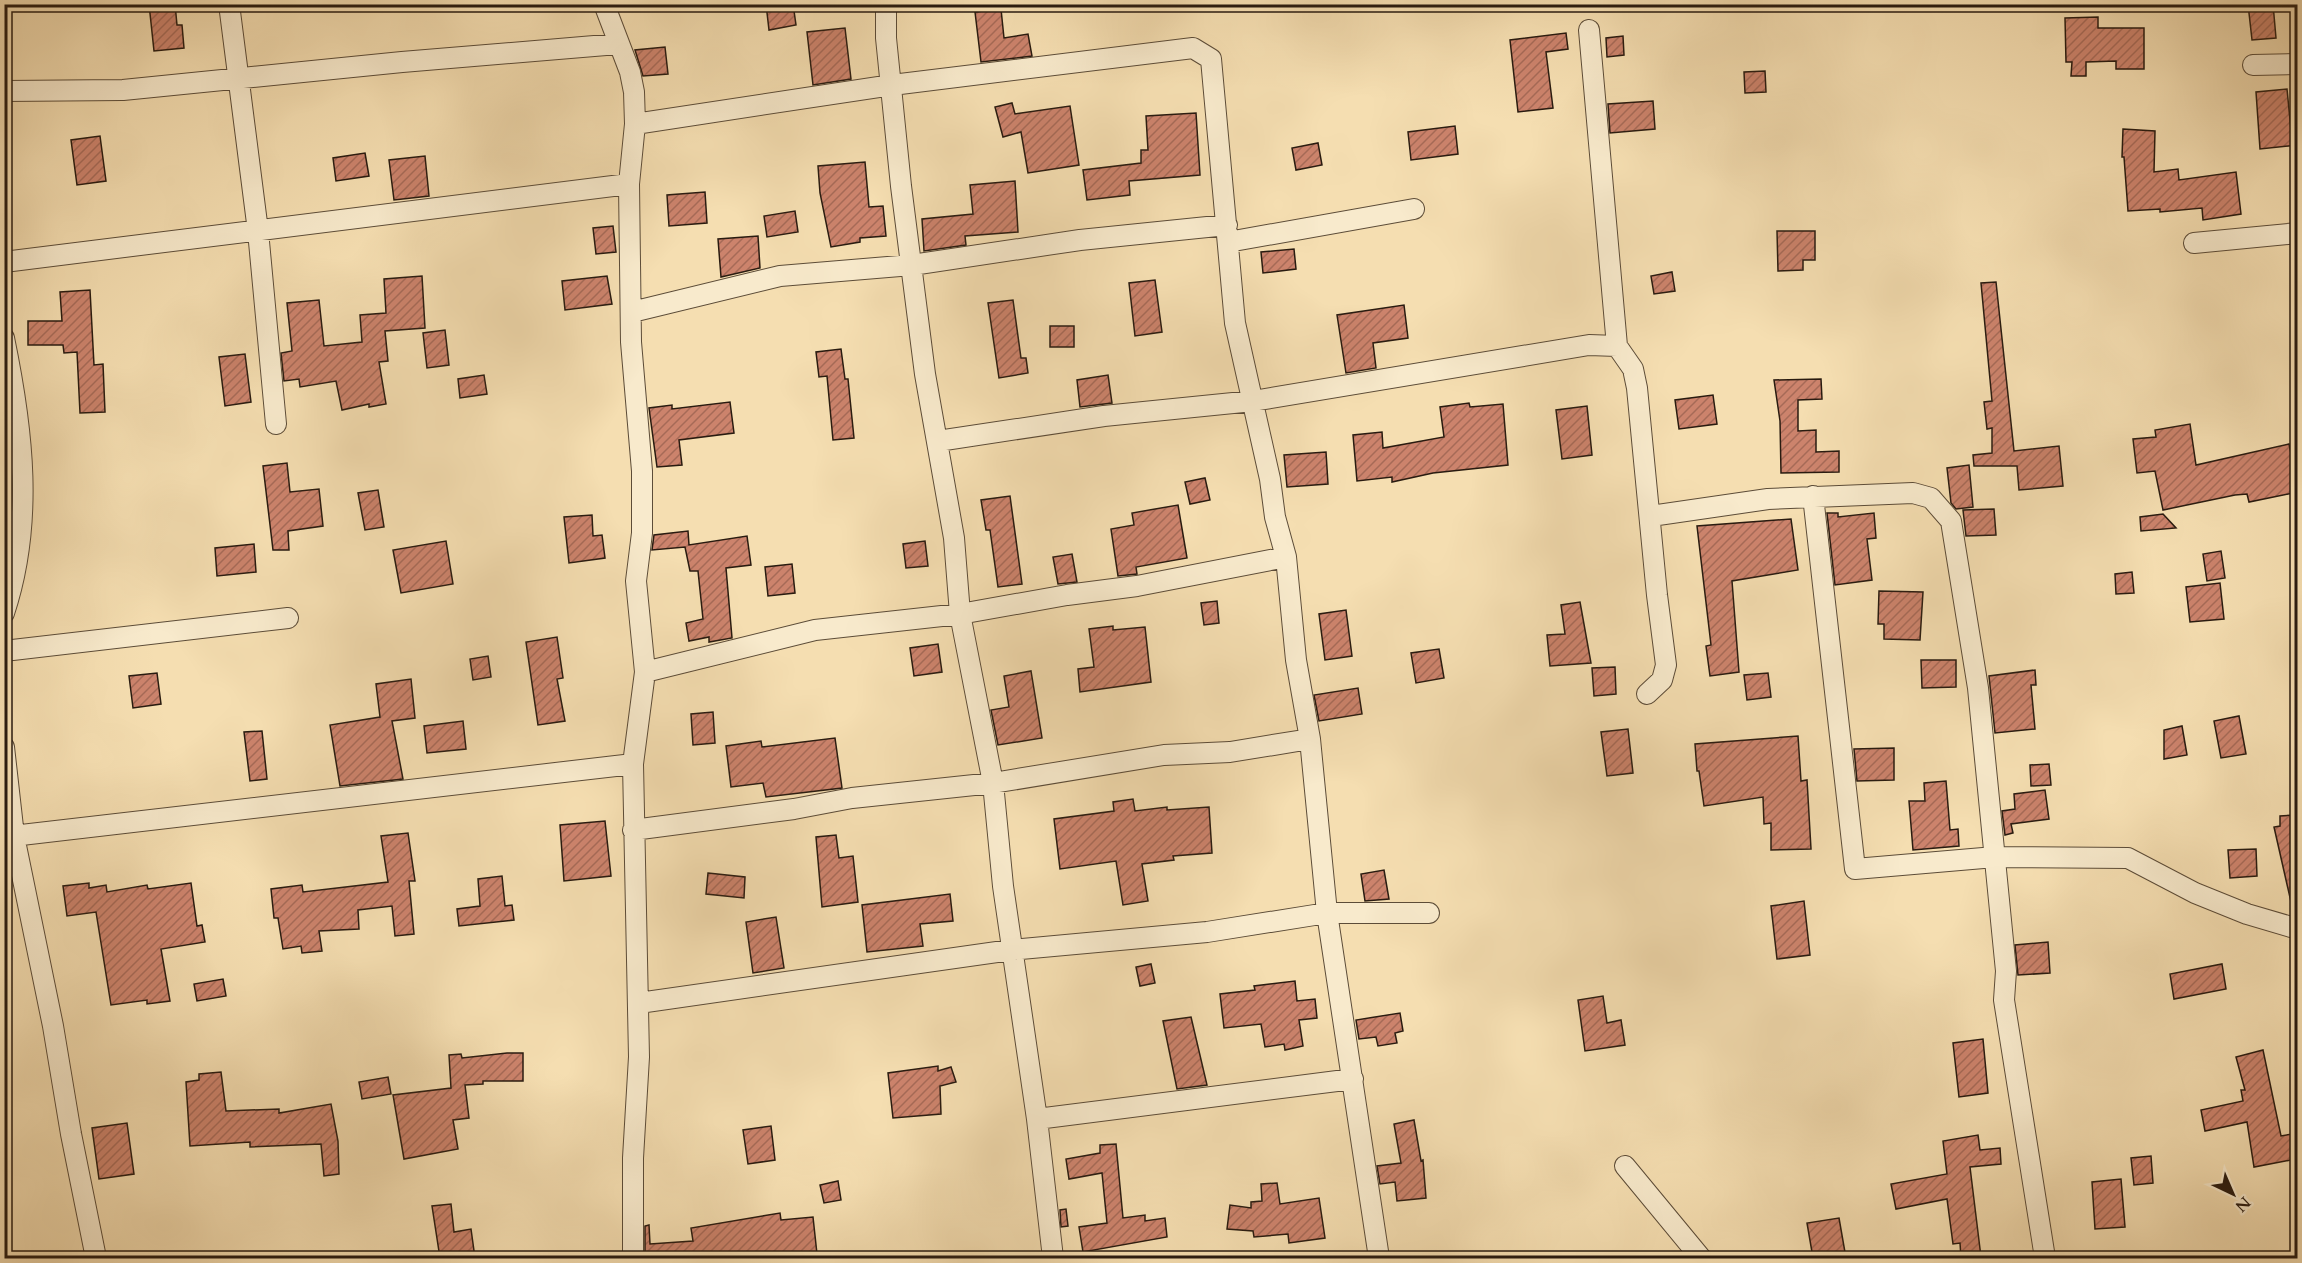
<svg xmlns="http://www.w3.org/2000/svg" width="2302" height="1263" font-family="Cardo,serif">
  <defs>
    <pattern id="building-hatch" width="6" height="6" patternUnits="userSpaceOnUse" patternTransform="scale(1.5)"><rect width="6" height="6" fill="#cc836c"/><path d="M-1 1l2-2M0 6l6-6M5 7l2-2" fill="none" stroke="#a66a57"/></pattern>
  </defs>
  <rect width="100%" height="100%" fill="#f5deb1"/>
  <filter id="stains"><feTurbulence type="fractalNoise" baseFrequency=".00333" numOctaves="4"/><feColorMatrix values="0 0 0 0 .2 0 0 0 0 .09 0 0 0 0 .02 0 0 0 .5 -.17"/></filter>
  <radialGradient id="worn" r=".72"><stop offset=".6" stop-color="#630" stop-opacity="0"/><stop offset="1" stop-color="#630" stop-opacity=".3"/></radialGradient>
  <path fill="url(#building-hatch)" stroke="#291b10" stroke-width="1.5" d="M149 4H175L177 25H182L184 48 154 51Z
    M766 4H793L796 25 769 30Z
    M2248 4H2273L2276 38 2252 40Z
    M1001 9 1004 38 1028 34 1032 56 981 62 975 12Z
    M2098 17V28H2144V69H2116V61L2086 62V76H2071L2072 62H2066L2065 18Z
    M845 28 851 79 813 85 807 32Z
    M1566 33 1568 49 1546 52 1553 108 1518 112 1510 40Z
    M1623 36 1624 55 1607 57 1606 38Z
    M665 47 668 74 643 76 635 50Z
    M1765 71 1766 92 1745 93 1744 72Z
    M2287 89 2291 130 2298 129V145L2260 149 2256 92Z
    M1653 101 1655 129 1610 133 1608 104Z
    M1012 103 1015 114 1070 106 1079 165 1028 173 1021 132 1003 137 995 107Z
    M1196 113 1200 175 1129 181 1130 195 1087 200 1083 170 1141 163V150H1148L1146 116Z
    M1455 126 1458 154 1411 160 1408 132Z
    M2123 129 2155 131 2154 172 2178 169 2179 180 2236 172 2241 214 2203 220 2202 208 2160 212V209L2128 211 2124 157H2122Z
    M100 136 106 181 77 185 71 140Z
    M1318 143 1322 165 1296 170 1292 148Z
    M365 153 369 176 336 181 333 158Z
    M425 156 429 196 394 200 389 160Z
    M865 162 869 207 883 206 886 236 860 238V242L831 247 820 193 818 166Z
    M1015 181 1018 232 965 236 966 245 924 251 922 219 973 214 970 185Z
    M705 192 707 223 669 226 667 195Z
    M795 211 798 232 767 237 764 216Z
    M613 226 616 252 596 254 593 228Z
    M1777 231H1815V260H1803V270L1778 271Z
    M758 236 760 268 721 277 718 239Z
    M1294 249 1296 269 1263 273 1261 252Z
    M1672 272 1675 291 1654 294 1651 276Z
    M422 276 425 328 385 331 388 361 379 362 386 404 369 407V404L342 410 336 381 300 387 299 379 284 381 281 353 292 351 287 303 319 300 324 346 362 342 360 315 386 313 384 279Z
    M607 276 612 304 565 310 562 281Z
    M1155 280 1162 332 1135 336 1129 283Z
    M1996 282 2014 451 2059 446 2063 486 2019 490 2017 466H1974L1973 455 1992 453V428L1987 429 1984 402 1992 401 1981 283Z
    M90 290 94 365 103 364 105 412 80 413 77 352 64 353 63 345H28V321H62L60 292Z
    M1013 300 1021 358H1026L1028 373 999 378 988 303Z
    M1404 305 1408 338 1373 343 1376 368 1346 373 1337 315Z
    M1050 326H1074V347H1050Z
    M445 330 449 365 427 368 423 333Z
    M841 349 845 379H848L854 438 833 440 827 376 819 377 816 352Z
    M245 354 251 402 225 406 219 357Z
    M484 375 487 394 460 398 458 379Z
    M1108 375 1112 403 1080 407 1077 380Z
    M1821 379 1822 399 1798 400V431L1816 430V452L1839 451V472L1781 473 1780 421 1774 380Z
    M1713 395 1717 424 1679 429 1675 400Z
    M730 402 734 433 679 440 682 465 657 467 649 408 672 405V409Z
    M1469 403 1470 407 1503 404 1508 465 1433 473 1392 482V477L1357 481 1353 435 1382 432 1383 448 1444 437 1440 407Z
    M1587 406 1592 455 1562 459 1556 410Z
    M2190 424 2196 465 2289 444 2292 458 2298 457V492L2249 502 2247 494 2235 495 2163 510 2155 471 2137 473 2133 439 2156 437 2155 430Z
    M1326 452 1328 484 1287 487 1284 455Z
    M287 463 290 492 319 489 323 526 288 531 289 550H273L263 466Z
    M1969 465 1973 507 1956 509 1951 503 1947 468Z
    M1205 478 1210 500 1190 504 1185 482Z
    M378 490 384 527 365 530 358 493Z
    M1010 496 1022 584 998 587 990 530H986L981 500Z
    M1178 505 1187 558 1136 567 1137 574 1118 576 1111 529 1134 525 1132 513Z
    M1994 509 1996 535 1966 536 1963 510Z
    M1827 513H1838V517L1874 513 1876 538 1867 539 1872 580 1835 585Z
    M2163 514 2176 528 2141 531 2140 517Z
    M592 515 593 536 602 535 605 558 569 563 564 517Z
    M1791 519 1798 570 1732 581 1739 672 1710 676 1706 646 1711 645 1697 526Z
    M688 531 689 545 747 536 751 565 726 568 732 638 709 642V637L689 641 686 623 703 619 698 571H690L685 547 652 550 654 535Z
    M446 541 453 584 401 593 393 550Z
    M925 541 928 566 906 568 903 544Z
    M254 544 256 572 217 576 215 548Z
    M2221 551 2225 578 2207 581 2203 554Z
    M1072 554 1077 582 1058 584 1053 557Z
    M792 564 795 593 768 596 765 567Z
    M2132 572 2134 593 2116 594 2115 574Z
    M2220 583 2224 619 2190 622 2186 587Z
    M1879 591 1923 592 1920 640 1884 639V624H1878Z
    M1217 601 1219 623 1204 625 1201 603Z
    M1580 602 1591 663 1550 666 1547 635 1565 634 1561 605Z
    M1346 610 1352 656 1325 660 1319 614Z
    M1113 626V630L1145 627 1151 682 1080 692 1078 669 1094 667 1089 629Z
    M557 637 563 678 557 679 565 721 538 725 526 642Z
    M938 644 942 672 914 676 910 648Z
    M1439 649 1444 678 1416 683 1411 653Z
    M488 656 491 677 473 680 470 659Z
    M1921 660H1956V687L1922 688Z
    M1615 667 1616 694 1594 696 1592 668Z
    M2035 670 2036 685H2031L2035 729 1995 733 1989 676Z
    M1031 671 1042 738 998 745 991 710 1009 707 1004 676Z
    M157 673 161 704 133 708 129 676Z
    M1768 673 1771 697 1747 700 1744 675Z
    M411 679 415 718 392 721 403 779 340 786 330 725 380 717 376 684Z
    M1358 688 1362 714 1319 721 1314 695Z
    M713 712 715 743 693 745 691 714Z
    M2239 716 2246 754 2221 758 2214 721Z
    M463 721 466 749 427 753 424 726Z
    M2182 726 2187 755 2164 759V730Z
    M1628 729 1633 773 1607 776 1601 732Z
    M262 731 267 779 250 781 244 732Z
    M1798 736 1801 781 1807 780 1811 849 1771 850V823L1764 824 1763 797 1704 806 1699 771H1697L1695 744Z
    M835 738 842 788 766 797 763 783 731 787 726 746 761 741 762 747Z
    M1894 748V780L1857 781 1854 749Z
    M2049 764 2051 785 2031 786 2030 765Z
    M1946 781 1950 830 1958 829 1959 846 1913 850 1909 801H1925L1924 783Z
    M2045 790 2049 819 2011 824 2013 833 2005 835 2002 811 2015 809 2014 794Z
    M1133 799 1135 811 1167 807V810L1209 807 1212 853 1173 856 1174 860 1142 864 1148 901 1123 905 1116 861 1060 869 1054 819 1114 811 1113 802Z
    M2295 815 2298 820V901L2291 902 2274 827 2280 826V816Z
    M605 821 611 876 564 881 560 825Z
    M408 833 415 881H409L414 934 395 936 392 906 358 910 359 929 319 931 322 951 302 953 301 946 283 949 278 918H274L271 889 302 885 303 892 388 882 381 836Z
    M836 835 839 858 853 856 858 902 822 907 816 837Z
    M2256 849 2257 876 2230 878 2228 850Z
    M1384 870 1389 899 1365 901 1361 874Z
    M708 873 745 877 744 898 706 894Z
    M502 876 505 906 512 905 514 920 459 926 457 909 480 906 478 879Z
    M89 883V888L106 885 107 892 147 885 148 889 191 883 197 926 202 925 205 942 161 949 170 1001 147 1004V1000L111 1005 96 912 67 916 63 886Z
    M950 894 953 921 920 924 923 946 867 952 862 905Z
    M1804 901 1810 955 1777 959 1771 906Z
    M776 917 784 968 753 973 746 922Z
    M2048 942 2050 973 2018 975 2015 945Z
    M1151 964 1155 983 1140 986 1136 967Z
    M2222 964 2226 989 2174 999 2170 974Z
    M223 979 226 996 197 1001 194 984Z
    M1295 981 1297 1001 1315 999 1317 1018 1299 1020 1303 1046 1285 1050 1284 1044 1265 1047 1261 1024 1224 1028 1220 994 1255 990 1254 986Z
    M1603 996 1607 1023 1621 1020 1625 1045 1585 1051 1578 1000Z
    M1400 1013 1403 1031 1395 1033 1397 1043 1378 1046 1376 1037 1359 1039 1356 1020Z
    M1191 1017 1207 1085 1177 1089 1163 1021Z
    M1983 1039 1988 1093 1959 1097 1953 1043Z
    M2263 1050 2281 1136 2292 1134 2296 1159 2254 1167 2247 1122 2205 1131 2201 1110 2243 1101 2241 1090H2245L2236 1057Z
    M507 1053H523V1081H483V1084L465 1085 469 1118 453 1120 458 1149 404 1159 393 1095 451 1088 449 1055 461 1054 462 1058Z
    M938 1066V1071L951 1067 956 1082 940 1086 941 1114 893 1118 888 1073Z
    M221 1072 226 1111 279 1109V1113L331 1104 338 1141 339 1174 324 1176 321 1144 250 1147V1142L190 1146 186 1082 199 1080V1074Z
    M388 1077 391 1094 362 1099 359 1082Z
    M1414 1120 1421 1161 1423 1160 1426 1198 1397 1201 1395 1182 1380 1184 1377 1166 1401 1163 1394 1124Z
    M127 1123 134 1174 99 1179 92 1128Z
    M771 1126 775 1160 748 1164 743 1130Z
    M1978 1135 1980 1150 2000 1148 2001 1164 1970 1167 1981 1257 1961 1258 1960 1243 1953 1244 1947 1199 1896 1209 1891 1184 1947 1174 1943 1141Z
    M1116 1144 1123 1218 1145 1215V1221L1165 1218 1167 1237 1083 1252 1079 1227 1107 1223 1102 1173 1069 1179 1066 1159 1100 1153V1145Z
    M2151 1156 2153 1183 2134 1185 2131 1158Z
    M2121 1179 2125 1227 2095 1229 2092 1182Z
    M838 1181 841 1200 824 1203 820 1185Z
    M1277 1183 1280 1204 1319 1198 1325 1238 1289 1243 1288 1234 1254 1237 1253 1231 1227 1229 1230 1205 1251 1208V1202L1262 1201 1261 1184Z
    M451 1204 454 1232 471 1229 475 1258H440L432 1206Z
    M1066 1209 1068 1226 1061 1227 1060 1210Z
    M780 1213 781 1220 813 1217 817 1254 783 1258H645V1226L649 1225 650 1244 693 1241 691 1228Z
    M1839 1218 1846 1258H1813L1807 1223Z"/>
  <g fill="none" stroke-linecap="round" stroke-linejoin="round">
    <defs>
      <path id="minor" d="M229 4 258 231 276 424
        M604 4 630 72 634 92 635 124 629 184 631 342 642 471V533L636 581 645 672 633 764 639 1057 633 1158V1258
        M886 4V38L901 186 925 374 954 538 960 614 993 783 1003 886 1037 1119 1053 1258
        M1589 30 1617 346 1633 369 1637 388 1657 595 1666 665 1662 680 1647 694
        M2253 65 2298 64
        M4 91 123 90 402 62 618 44
        M635 124 892 85 1193 48 1211 59 1235 323 1270 479 1275 517 1286 557 1296 660 1310 739 1327 913 1379 1258
        M1228 242 1414 209
        M2194 243 2298 233
        M4 262 629 184
        M632 312 780 276 912 265 1080 240 1227 225
        M4 338C23 430 34 523 4 613
        M938 441 1104 416 1253 401 1589 345 1617 346
        M1813 496 1855 869 1995 857 2128 858 2195 893 2247 914 2298 929
        M1651 516 1768 499 1913 493 1931 498 1951 521 1978 688 2006 971 2004 1000 2045 1258
        M4 651 288 618
        M645 672 815 630 960 614 1067 595 1137 586 1286 557
        M4 747 14 836 53 1026 71 1134 96 1258
        M633 830 794 809 852 798 993 783 1164 755 1230 752 1310 739
        M4 837 633 764
        M639 1003 1011 950 1207 932 1327 913H1429
        M1037 1119 1353 1079
        M1625 1166 1701 1258"/>
    </defs>
    <use href="#minor" stroke="#5c4c38" stroke-width="22"/>
    <use href="#minor" stroke="#f8eacc" stroke-width="20"/>
  </g>
  <rect width="2302" height="1263" fill="none" stroke="#f5deb1" stroke-width="24"/>
  <rect x="6" y="6" width="2290" height="1251" fill="none" stroke="#291b10" stroke-width="3"/>
  <rect x="12" y="12" width="2278" height="1239" fill="none" stroke="#291b10" stroke-width="1.5"/>
  <g transform="translate(2233 1194) rotate(136)" stroke="#f8eacc" stroke-width="4.5" paint-order="stroke">
  <path d="M0-4.5L10 22L0 15L-10 22Z" fill="#291b10"/>
  <text y="-9" font-size="16" font-weight="bold" text-anchor="middle" fill="#291b10">N</text>
  </g>
  <rect width="100%" height="100%" filter="url(#stains)"/>
  <rect width="100%" height="100%" fill="url(#worn)"/>
</svg>
